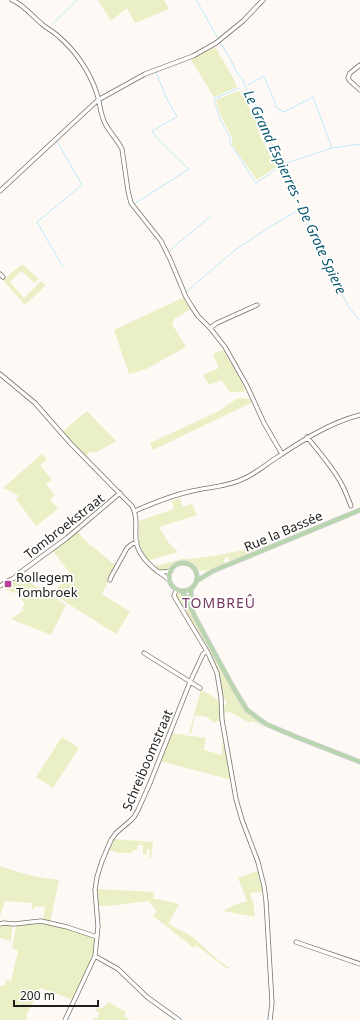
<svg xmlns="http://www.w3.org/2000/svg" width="360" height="1020" font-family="'Noto Sans',sans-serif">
  <rect width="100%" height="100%" fill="#fef9f4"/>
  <path fill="#ebefc5" d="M98 0H164L169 9 135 23 127 8 111 21Z
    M215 47 232 76 237 87 214 97 191 60Z
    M239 91 256 119 260 136 276 167 257 180 232 145V138L220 114 216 100Z
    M22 264 39 279 35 283 21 271 10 282 24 298 41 281 46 285 25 305 3 280Z
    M185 298 191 309 174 319 172 324 186 347 146 369 129 374 114 330 180 299Z
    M223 350 236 372 246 391 239 392H230L221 380 209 385 203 375 219 368 213 354Z
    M238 398 251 399 253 402 153 450 150 443 219 411Z
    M87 411 116 441 97 452H90L85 456 62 432Z
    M42 454 47 460 40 465 52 480 46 484 55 495 50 500 53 504H54L58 509 36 526 16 499 19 496 3 488Z
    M180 498 183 507 192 504 197 515 159 527 168 542 178 552 159 557 149 561C136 545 140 539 139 521L174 509 172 501Z
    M78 532 91 547 92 546 116 566 102 594 130 612 116 634 53 594 69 572 53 551Z
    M253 548 254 551 230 561 228 558 226 557 224 560 225 563C220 565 210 571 205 571 196 573 193 559 181 562 171 564 165 579 155 566L182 559H189L214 556Z
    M15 581 28 583V581L33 583V585L39 587 66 605 51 635 11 619 24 610 22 607 25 604 16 592 12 593 9 590 7 591 5 587 12 582Z
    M178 593 182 595 186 598 194 621 240 704 248 714 263 726 251 721 250 723 230 712H227L223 714 222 707 225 706 227 703 223 696 219 675 216 667 175 596 176 594Z
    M201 689 219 701 221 721H217L214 723 207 717 195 715 191 734H189Z
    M171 733 206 738 204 750 222 755V743L225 742 232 780 160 761Z
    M62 737 79 748 53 788 36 777Z
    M113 839 153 842 151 858H149L150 850H147L146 855 143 854V845H138L137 850H133L132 853H119L109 850 108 849Z
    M0 866C20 873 38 878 59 880L50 922 43 920 45 907 35 906 34 909H32V903L5 901 0 916Z
    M259 870 264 891 251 893V900H253L255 917 223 911 234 905 247 901 238 878Z
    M96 889 154 892 153 899H158L179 904 168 924 188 934 197 941 218 960 231 969 226 968 196 945 194 948 153 916 157 911 148 901 118 905 97 906Z
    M43 922 52 924 92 936 95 941 93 957 73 1000 41 988 26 1015 27 1018 26 1020H0V986L5 985 6 980 11 981 18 951 12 948 16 927 17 925Z
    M4 925H13L11 941 0 938V926Z
    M108 1002 126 1012 124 1016 130 1020H93L94 1017 97 1019 99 1013 95 1011 96 1009C101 1008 105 1008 108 1002Z"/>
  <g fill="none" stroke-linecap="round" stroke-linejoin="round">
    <path stroke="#bce9fc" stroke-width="1" d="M196 0 206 17 221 44 231 60 236 71 243 80 245 86 254 102 260 111 270 141 284 164 291 189 295 198 301 207 317 243 324 257 336 284 349 307 360 321
      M51 25 77 0
      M248 85 264 76 277 108 284 112 313 97 332 148
      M239 88 214 99 220 119 230 138V143L256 183 278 168
      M57 141 82 185 37 222 63 267
      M286 163 332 148 360 144
      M134 204 189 169 157 138 152 131 177 117 166 97 156 72
      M169 251 211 216
      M186 292 235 250 273 225 295 212"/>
    <defs>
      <path id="minor" d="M12 0C24 5 33 17 43 25 48 29 54 32 58 36 75 50 90 72 97 94 100 103 100 112 104 121 108 131 117 139 122 149L128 191 131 203 161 241 170 259 186 297 192 307 198 316 210 328 225 347 247 386 264 423 282 454
        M360 65 350 73 348 78 350 81 360 90
        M0 191 98 100 145 74 193 56 216 43 243 21 263 0
        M0 274 3 277
        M210 328 217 323 257 305
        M0 374 35 403 71 444 132 506C138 517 135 527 136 540 137 553 147 563 157 571 161 574 165 576 169 580
        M307 437C319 452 332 466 341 483 345 490 348 498 351 506
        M135 511C153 503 173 495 192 491 209 487 227 487 243 479 255 474 265 465 276 458 303 440 329 423 360 415
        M159 572H163L171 571
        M17 577 19 578 29 581
        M110 580 111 577 127 548 132 544 137 542
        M0 586C3 585 5 582 8 581 12 578 16 579 18 574L67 538 120 493
        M176 590 174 596 208 653 217 673 221 697 222 720 236 799 242 820 258 862 264 886 266 901 272 1003 270 1020
        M144 653 200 688
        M0 924 3 923 14 924 41 921 67 927 97 937
        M296 942 360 964
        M95 956 118 969 147 997 179 1020
        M65 1020 95 956 98 926 95 890 97 877 102 861 111 840 116 833 130 821 134 817 138 810 150 783 190 682 203 654 207 651"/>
      <path id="major" d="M169 577a14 14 0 1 1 28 0a14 14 0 1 1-28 0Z
        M198 580 213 571 360 510
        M182 592 186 597 195 617 233 687 247 710 255 716 266 724 294 736 360 762
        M191 606V589"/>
    </defs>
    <use href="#minor" stroke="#79726a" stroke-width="5"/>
    <use href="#major" stroke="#d7d6d6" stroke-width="5.5"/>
    <use href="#minor" stroke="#fff" stroke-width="3.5"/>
    <use href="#major" stroke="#b9d5b0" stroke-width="4"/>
  </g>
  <rect fill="#b74096" stroke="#fff" stroke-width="1.5" x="4" y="580" width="8" height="8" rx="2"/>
  <g text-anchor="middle" stroke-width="3.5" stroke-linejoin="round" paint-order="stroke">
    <g font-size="13" fill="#221e1b" stroke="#fff">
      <text transform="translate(64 526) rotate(-38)" y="5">Tombroekstraat</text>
      <text transform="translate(283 531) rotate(-23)" y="5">Rue la Bassée</text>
      <text transform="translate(147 760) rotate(-67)" y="5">Schreiboomstraat</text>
    </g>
    <g font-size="13" fill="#221e1b" stroke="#fff" text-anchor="start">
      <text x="16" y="582">Rollegem<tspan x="16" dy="15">Tombroek</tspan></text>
    </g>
    <g font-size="14" font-style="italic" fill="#0b576f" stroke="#fff">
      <text transform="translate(295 192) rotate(65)" y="5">Le Grand Espierres - De Grote Spiere</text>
    </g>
    <g font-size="14" letter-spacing="1" fill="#743861" stroke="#fff">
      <text x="219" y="608">TOMBREÛ</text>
    </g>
  </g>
  <path d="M14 1000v6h84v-6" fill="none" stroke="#221e1b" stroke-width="2"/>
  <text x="20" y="1000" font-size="12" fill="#221e1b" stroke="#ffffff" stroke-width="3" paint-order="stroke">200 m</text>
</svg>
